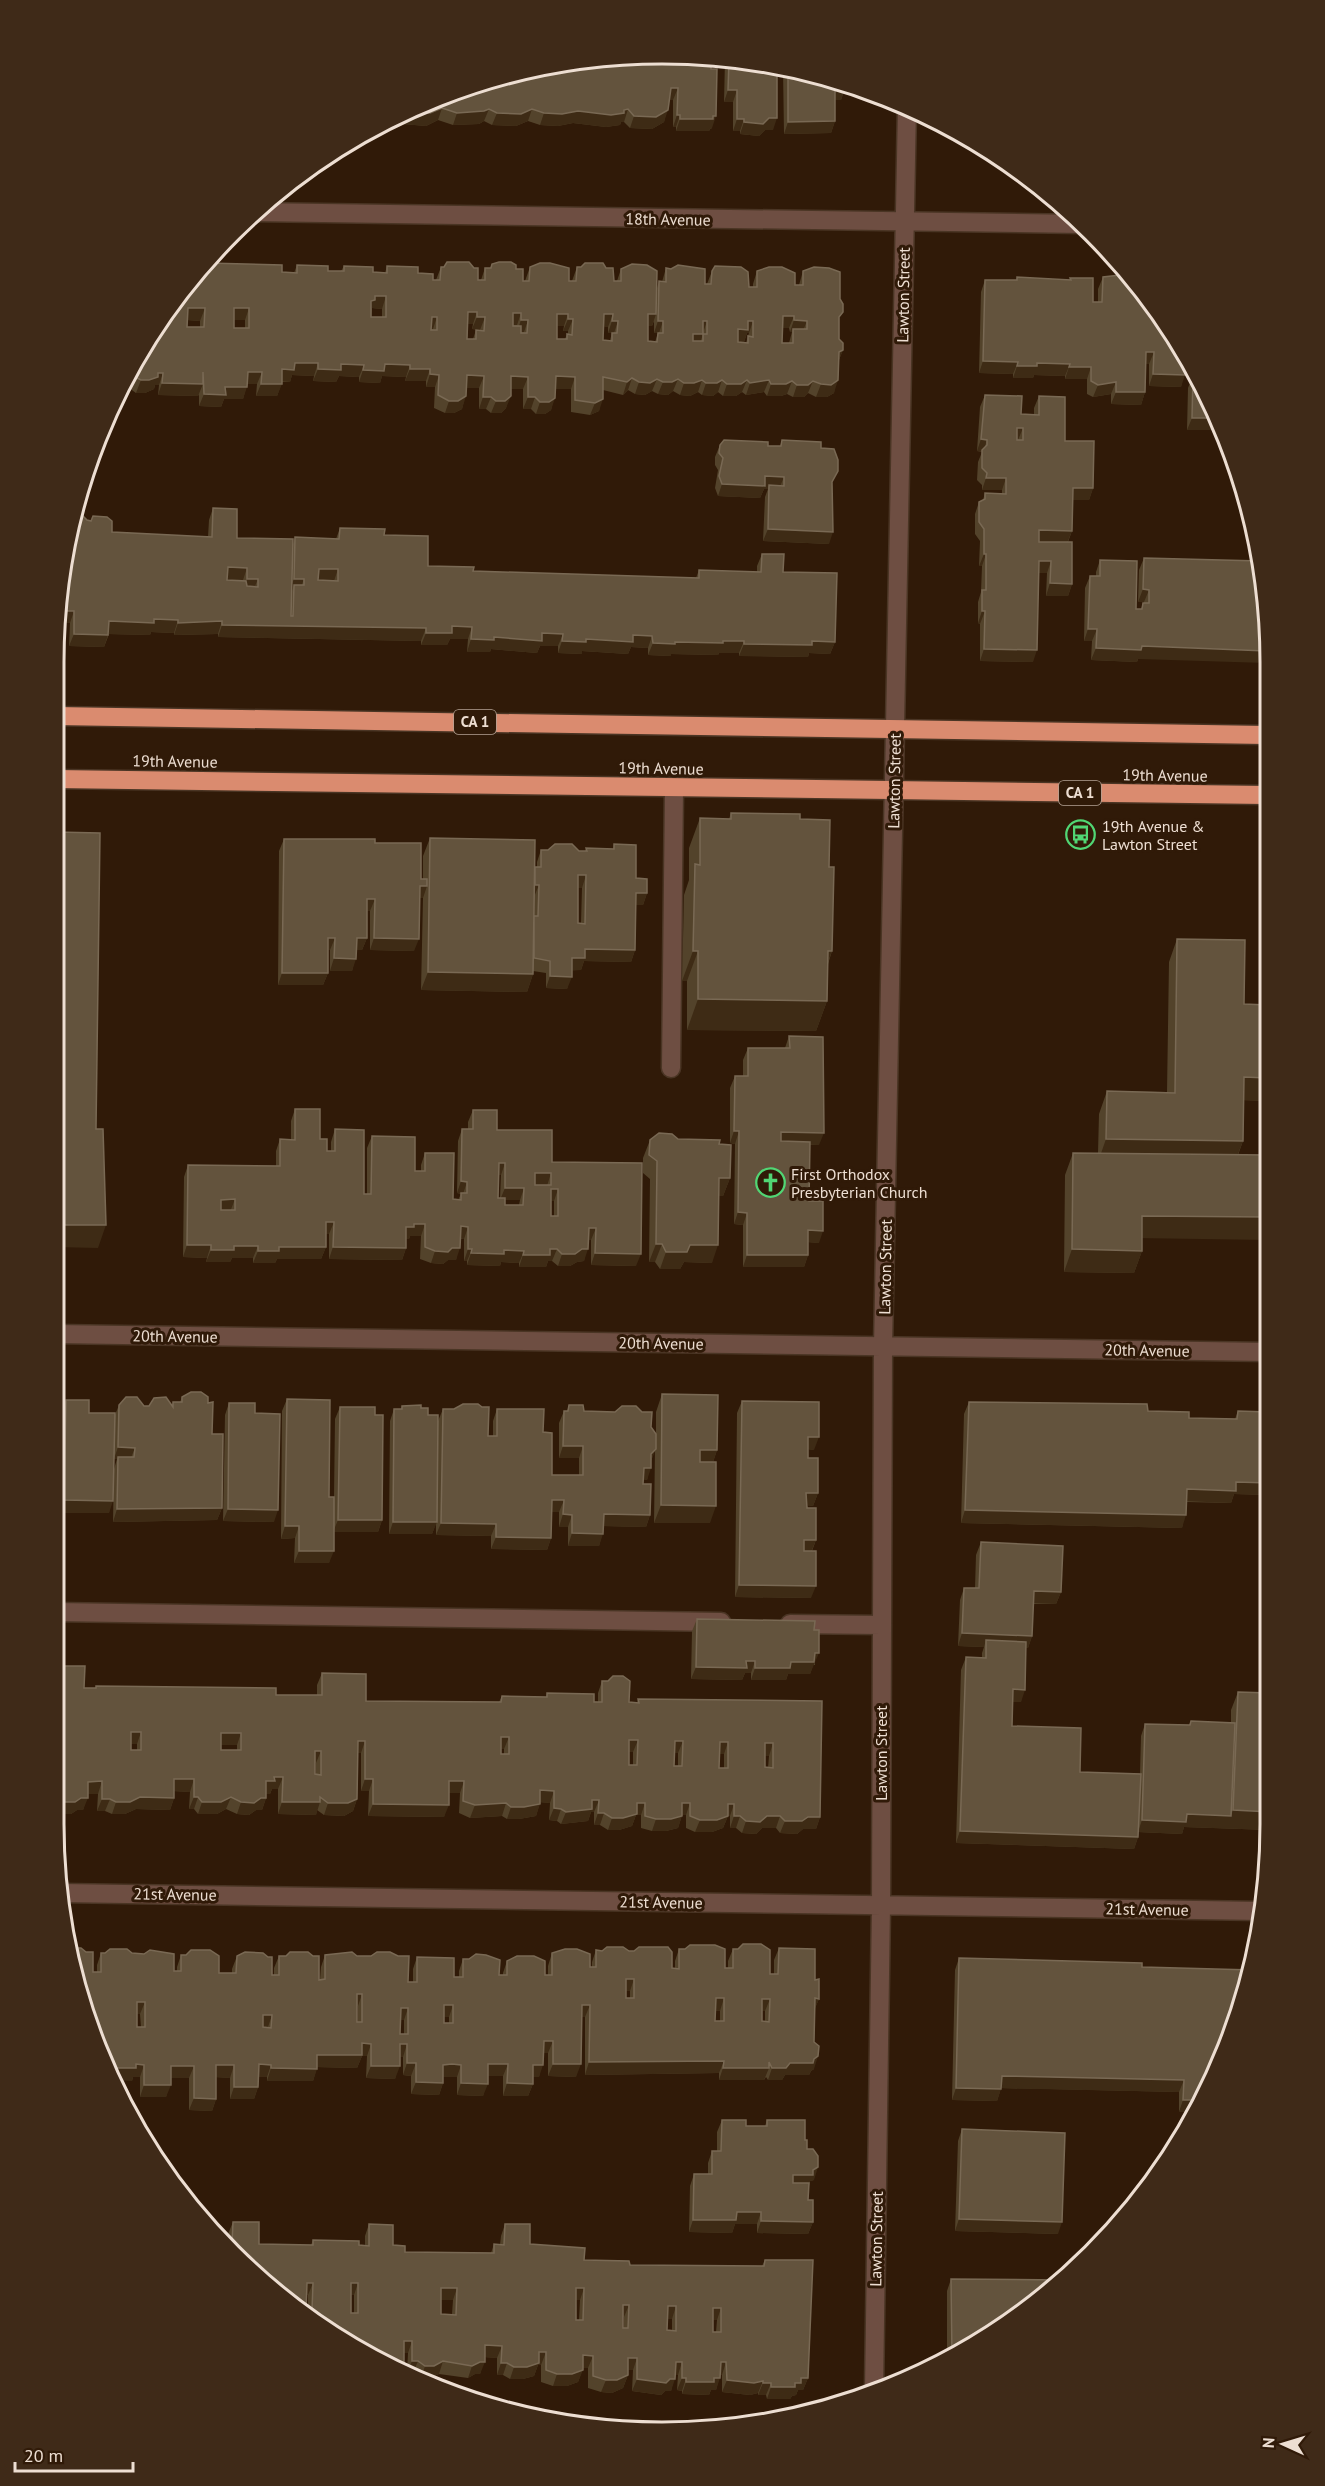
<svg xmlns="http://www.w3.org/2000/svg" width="1325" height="2486" font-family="'PT Sans',sans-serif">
  <rect width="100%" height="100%" fill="#301a08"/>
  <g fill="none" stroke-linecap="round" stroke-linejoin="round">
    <defs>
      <path id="minor" d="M254 212 1082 224
        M671 1068 674 788
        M55 1334 1268 1352
        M54 1612 721 1622
        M790 1624 881 1625
        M61 1893 1262 1911
        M874 2391 881 1905 883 1347 907 107"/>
      <path id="highway" d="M55 716 1266 735
        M55 779 1266 795"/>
    </defs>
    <use href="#minor" stroke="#4a3524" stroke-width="21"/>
    <use href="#highway" stroke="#4a3524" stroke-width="21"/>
    <use href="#minor" stroke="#6e4e42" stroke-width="18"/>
    <use href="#highway" stroke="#da8b6f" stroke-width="18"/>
  </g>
  <path fill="#53432b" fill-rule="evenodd" d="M703 55 712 128 710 129 709 131H676V127H673V100H669L664 122 652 129 630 128 624 122H621L620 125 606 127 573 123 558 126 540 125 528 121 516 126 492 125 484 121 479 124 453 125 438 120 426 126 403 124 393 120 467 86 574 63V61L583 59Z
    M725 59 777 68 773 130H765L759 136 740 134V131H733V102H724Z
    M783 69 820 75 845 88 841 100H835V121L831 133 784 134Z
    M492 264 516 269 523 281H525L530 267 569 281H572L577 267 614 281H617L621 269 657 288 659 281 662 282 666 268 705 284H707L712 271 749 287H753V284L757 271 795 285H799L803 271 839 324V339L843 350 838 362 834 393 827 397H816L808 393 804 397H793L787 394 781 396H767L764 392 746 395 742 392 736 396H723L718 392 713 396 702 395 698 392 690 396 680 395 673 391 668 395 658 394 652 391 645 395 635 394 628 390 623 395 603 390 599 411 590 415 571 412V389H556L551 410 545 414H536L531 409H523V389H511L506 408 501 413H491L486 409H479V388H467L462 409 454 413H445L434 408 435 387H426V381H405L406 377 382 376 380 383 359 382V377L339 376 336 382 313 381 314 376 292 375 290 382H282L277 396H256L257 384H247L243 399H224L221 407 199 406V394L198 396 158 395 159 385H155L154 389 145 393H136L129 388 124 392H117L154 333H155V332L180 292 282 272 294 273 297 265 328 271H341L344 266 373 272 385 273 387 266 418 273 433 280H436L441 267 478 280H481L485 268H490ZM372 308 382 309V317H371ZM188 320 200 321V327H187ZM234 320H245V328H234ZM654 321V333H659H658L655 342 648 341V326H652ZM468 324H473L472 329 480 330V331L476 330 473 339H467ZM557 326H564L563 331H568V334H567L565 339H557ZM603 326 608 327V333H613H612L610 340H603ZM783 328H789L790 332H792L789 343H782ZM747 333H749L748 336 746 343 738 342H744Z
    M1017 277 1070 280V278L1093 302H1098V289L1103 277 1141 302H1144V291L1187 365H1185L1181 387 1149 386V364H1146L1145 392 1141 405 1111 404V394L1093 397 1087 394V379H1065V376L1034 375 1033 378H1013V374L979 373 981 292 985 280H1016Z
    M1193 375 1225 430H1187L1188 388Z
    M985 395 1021 414 1034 415V408L1039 396 1093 488 1089 500H1072V531L1068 542 1072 584 1068 596H1046L1047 573H1039L1033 662 980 661V624L978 623V602L981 592 982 566H979L980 541 975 534V514L979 502 983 500 985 493 1002 494V490H982V485L977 480 978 462 982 452 977 451 980 407Z
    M782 440 821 448 832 485 829 544 763 541 765 497 768 489H764L760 498 718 496 715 488 718 470 715 465V457L720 445 780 446Z
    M213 508 237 538 293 544 295 537 336 539 340 528 384 535 428 566 473 571 696 578 699 570 757 572V566L762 554 783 572 835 642 830 654 809 653 808 657 739 656V653H719L718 655 671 654V656L648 655V648L631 647 628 654 582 651V654L558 653V646H540L537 653 491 649 490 652H467L468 639H450L447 645H421V641L218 637V634L174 635V633L151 632 150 635 109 634 104 647 69 646 70 623H64V631L60 644H57L56 648 55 623 73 517 87 520 112 532 208 537 209 520ZM227 579 243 580V581L227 580Z
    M1144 558 1260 561 1138 659 1137 662 1091 660 1092 641H1084L1085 588 1090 576H1096V572L1100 560 1136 609H1141L1143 603H1144V602H1138L1139 570Z
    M731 813 800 819 829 867 832 951 828 964 827 1001 816 1031 687 1030V981H682L684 895 689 880V848L700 818 729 819Z
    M430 838 535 867H537V862L541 850 585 851 586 848 613 849 614 844 636 878 647 893 643 905H636L635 950 631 962 584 961 581 970H572L567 989 546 988V973L533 971V974L527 992 421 990 423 898H419L414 951 370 950V911H367V938L362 950H357L352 971H330V950H328V973L323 985H278L279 851 284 839 375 843 421 879H423V856ZM578 888H582L581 923H578Z
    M1177 939 1244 1004 1267 1005V1101L1243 1100V1141L1238 1155 1142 1238V1251L1134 1273 1064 1272 1065 1175 1073 1153H1098L1099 1114 1107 1091 1167 1092 1169 962Z
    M789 1036 819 1145H810L809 1201 819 1243 808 1242V1255L804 1267H743V1225L734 1224 735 1144 730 1143V1088L735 1076H743V1060L748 1048H785Z
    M295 1109 320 1139 327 1151H331V1142L335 1129 364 1194H367V1148L372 1136 415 1171H421V1165L425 1153 453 1199 458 1200 461 1194 457 1193 458 1141 462 1129H468V1122L473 1110 497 1130 552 1162 636 1266 591 1265V1240H588L584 1261 577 1262 570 1266H558L552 1261H548L546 1267H519V1263L501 1262 500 1266 467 1265V1261H464V1239H460L456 1260H448L443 1264 431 1263 420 1259 421 1236H410L409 1239H406V1248L402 1260 329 1259V1234H326V1247L321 1259H277L275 1263H253V1258H232L230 1262H206L207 1258 183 1257 184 1177 188 1165 276 1166V1151L280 1139 291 1140V1121ZM499 1175H501L500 1198H498ZM505 1200H520L519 1205H505ZM551 1201H554V1216H551Z
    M678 1139 719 1144 730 1178 723 1196H719L712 1263 684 1262 680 1269H660L655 1262H649L650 1179 643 1173V1158L650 1140Z
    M662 1394 717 1450 713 1462 710 1523H654L655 1449 651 1461 647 1480H643V1484L650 1515 646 1527 604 1526 599 1546H568V1527H559V1512H552L551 1538 547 1550 491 1549V1536L436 1535V1523L432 1534H389L390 1421 394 1409H401L402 1406 421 1408 428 1415 438 1421 443 1409 488 1436H493V1421L497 1409 543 1432 552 1475H579V1458H559V1423L564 1411H567L569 1405 584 1411 651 1427 656 1434V1412Z
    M182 1397 212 1434 222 1508 217 1520 113 1522 114 1469 117 1459H114L109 1513H60V1500L57 1509V1525L54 1531V1398L63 1407 66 1400 89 1413 115 1415 119 1405 144 1406 172 1405 173 1402H180Z
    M287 1399 329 1497H334L335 1419 340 1407 382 1520 378 1532H334L329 1563H294L295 1538 281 1539 282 1411Z
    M742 1401 814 1450 808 1449V1458L818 1493 813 1506 807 1505 816 1540 812 1551 811 1598 735 1597 737 1413Z
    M969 1402 1148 1411 1189 1418 1235 1419 1238 1411 1268 1412 1269 1495 1234 1494 1231 1503 1187 1502 1182 1528 961 1523 964 1414Z
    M229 1403 255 1413 274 1522 223 1521 225 1415Z
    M981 1542 1061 1592 1056 1604H1033L1032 1636 1028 1648H1026L1021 1702H1013L1012 1726 1080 1772 1140 1774 1141 1736 1145 1724 1189 1725 1191 1721 1231 1723V1710L1238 1692 1269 1693 1270 1830 1184 1827 1182 1834 1138 1832V1837L1134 1849 956 1843 961 1670 966 1657 982 1658V1653L984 1647 958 1646 960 1600 964 1588H975L976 1555Z
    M697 1619 814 1630 815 1665H813L810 1674H788L786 1680H751V1673H745L742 1680 691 1679 692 1631Z
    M63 1666 84 1688H96V1686L276 1695H317V1685L322 1673 366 1701 499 1702 502 1696 546 1697 547 1693 598 1702V1693L602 1681 629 1702 637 1703 638 1699 822 1701 820 1817 816 1829H803L797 1834 780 1833 776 1828H762L756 1834 742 1833 736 1828H730V1816H728L723 1828 712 1832H695L686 1828V1815H682L678 1828 666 1831H652L641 1828V1815H636L632 1826 619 1830H608L600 1825H594V1812H591L588 1821 561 1824 557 1821 549 1820 550 1803 540 1802 536 1816 519 1819H507L502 1816 470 1818 459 1813 460 1793H449L444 1817 368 1816 369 1791H361V1753H358L357 1799 353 1811 344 1816 324 1815 317 1810 316 1815 278 1814V1789H272L270 1794H266V1798L262 1810H256L249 1815 237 1814 226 1809 217 1814H198L194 1809H189L190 1792 174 1791V1798L170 1810 136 1809 125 1814H112L105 1811H97L98 1794H88L83 1810H77L71 1814H55L54 1687H58V1678ZM131 1744H137V1750H131ZM221 1745H237V1750H221ZM501 1749H504V1754H501ZM629 1752H633V1765H629ZM675 1753H678V1766H674ZM719 1754H724V1768H719ZM765 1756H769L768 1768 765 1767ZM315 1763H316V1774H315Z
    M779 1948 815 1980 819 1999 814 2010V2069L811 2071 809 2075H785L782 2080H768L766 2077 764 2080H719V2073L585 2075V2017H582L576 2077 548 2076V2053H543L539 2077H533V2084L528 2096H503V2076H488L483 2096 457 2095V2077L448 2076 443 2077V2083L439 2095 411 2094V2076L403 2075V2057H400L395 2079 366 2078 367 2056H362L357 2068 317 2067 313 2081H267V2077H259L258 2087 254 2099H230V2078L216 2077V2099L212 2111 189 2110V2078H171L166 2097H140V2077H133L132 2081 93 1972H97V1965L101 1953H132L174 1971H177V1967L181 1955 219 1973H232V1969L237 1956 272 1975H274V1968L279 1956 319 1980H320L321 1967 325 1955 357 1956 408 1982H413V1969L417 1957 454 1977H459V1971L463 1959 499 1975H503V1973L507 1961 545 1975H548V1966L552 1953 592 1967V1962L596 1950 629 1951 672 1968H675V1961L679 1949 725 1968H728V1961L733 1949 770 1974H774V1960ZM626 1991H630V1998H626ZM357 2006H358V2022H357ZM716 2011H720V2021H715ZM762 2011H765V2022L762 2021ZM137 2014H140L141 2027H137ZM444 2017H449V2023H444ZM400 2020H404V2034H400Z
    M959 1958 1142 1967 1252 1970 1179 2112V2092L1001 2088 997 2101 952 2100 955 1970Z
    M722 2120 746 2126H765L767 2120 805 2140 814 2180 810 2181 809 2186 808 2200 813 2222 808 2234 757 2233V2224H735L732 2233 689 2232 690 2186 694 2174H708V2163L712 2151H717V2132Z
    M962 2129 1058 2234 955 2231 958 2141Z
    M233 2222 259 2244 311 2245 313 2240 365 2246V2236L369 2224 393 2245 405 2252 491 2253 494 2244 500 2245 501 2236 505 2224 530 2244 584 2260 630 2265 762 2266 765 2260 808 2378 803 2390H798L796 2395 792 2396 790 2399H767L766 2395H758V2393L750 2395 722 2392V2375L720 2374 716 2390H711L709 2395 682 2394V2391L677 2390 678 2375 675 2374 671 2391H665L661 2395 632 2391 633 2370H628V2375L623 2388 612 2393 601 2392 588 2388V2368H583L578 2382 567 2386H553L541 2382V2365H538L534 2376 523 2379H510L503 2375H497V2358L485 2357 480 2374H475L468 2378 439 2374 429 2378H421L413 2373H407L408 2353H404L401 2370 325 2330 228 2244V2234ZM307 2295H308V2310H306ZM351 2295H354V2313H351ZM441 2300H453L452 2314H441ZM576 2300H580L579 2320H576ZM623 2317H624V2328H623ZM667 2319H672V2330H667ZM713 2320H717L716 2332H713Z
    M951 2279 1001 2329 947 2360V2291Z"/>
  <path fill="#3e2b15" d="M671 88H678L673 100H666Z
    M835 88H845L841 100H830Z
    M728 90H737L733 102H724Z
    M442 108 438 120 426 126 403 124 407 113 410 112Z
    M489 109 484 121 479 124 453 125 457 113Z
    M532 109 528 121 516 126 492 125 497 113Z
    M628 109 624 122H621L620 125 606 127 573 123 558 126 540 125 544 113Z
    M668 110 664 122 652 129 630 128 634 116Z
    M677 115H680L676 127H673Z
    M716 116 712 128 710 129 709 131H676L680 119Z
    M769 118H777L773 130H765L759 136 740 134 744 122Z
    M737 119H744L740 131H733Z
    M835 121 831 133 784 134 788 122Z
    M375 296H386L382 309 372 308 370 312 371 301Z
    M188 308H205L200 321 184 320Z
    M234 308H249L245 320H230Z
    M468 312H477L473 324H464Z
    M513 313H521L517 325H509Z
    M557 314H568L564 326H553Z
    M604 314H613L608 327 599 326Z
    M648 314H656L652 326H644Z
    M783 316H794L789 328H779Z
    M432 317H437L433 329H427Z
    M477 317H485L480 330 472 329Z
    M568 319H573L568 331H563Z
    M521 320H528L524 332H517Z
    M794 320 807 321 802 333 793 329 792 332H790Z
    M612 321H618L614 333H608Z
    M658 321H663L659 333H654Z
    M703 321H707L703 333Z
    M748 321H753L749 333H747L744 342H733L738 329Z
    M693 334H703L699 346H689Z
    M843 350 838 362 839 352Z
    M1146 352H1154L1149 364H1142Z
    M983 361 1018 362 1013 374 979 373Z
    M295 363H318L314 376 292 375 290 382 278 381 282 369Z
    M1037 363 1070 364 1065 376 1034 375 1033 378H1013L1017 366Z
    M341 364 364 365 359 377 339 376 336 382 313 381 318 369Z
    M385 364 410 365 406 377 382 376 380 383 359 382 363 370Z
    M1069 367H1091L1087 379H1065Z
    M410 369H430L426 381H405Z
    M248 372H262L257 384H244Z
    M158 373H163L159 385H155L154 389 145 393H136L141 380Z
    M430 374 439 375 435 387H426Z
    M1153 374 1185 375 1181 387 1149 386Z
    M467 375 484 376 479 388H463Z
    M133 376 129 388 124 392H117L125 380Z
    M511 376 528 377 523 389H507Z
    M556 376 575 377 571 389H551Z
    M632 378 628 390 623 395 627 382Z
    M657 379 652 391 645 395 635 394 639 382Z
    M678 379 673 391 668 395 658 394 663 382Z
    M702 380 698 392 690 396 680 395 684 383Z
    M722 380 718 392 713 396 702 395 706 383Z
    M747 380 742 392 736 396H723L727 384Z
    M769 380 764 392 746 395 750 383Z
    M838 380 834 393 827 397H816L821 384Z
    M792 381 787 394 781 396H767L771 384Z
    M813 381 808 393 804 397H793L797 385Z
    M1116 382 1111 394 1093 397 1098 385Z
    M162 383 203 384 198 396 158 395Z
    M261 384H282L277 396H256Z
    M225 387H247L243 399H224L221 407 199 406 204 394Z
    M1116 392H1145L1141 405 1111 404Z
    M466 396 462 409 454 413H445L449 401Z
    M511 396 506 408 501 413H491L496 401Z
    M483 397H491L486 409H479Z
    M528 397H535L531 409H523Z
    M555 398 551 410 545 414H536L540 402Z
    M603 399 599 411 590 415 595 403Z
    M1192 418H1218L1225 430H1187Z
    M1017 428H1023L1018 440H1012Z
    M981 439 987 440 983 452 977 451Z
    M765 476 784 477 779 489 769 485 768 489H764L760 498 718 496 722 484Z
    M986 478H1006L1002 490H982Z
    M1073 488H1093L1089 500H1068Z
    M768 529 833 532 829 544 763 541Z
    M1039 530 1072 531 1067 543 1035 542Z
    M984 554H986L982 566H979Z
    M1039 561H1051L1047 573H1035Z
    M228 567 247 568 243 580 224 579Z
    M319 569H338L334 581H315Z
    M247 579H258L253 591H243Z
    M294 579H304L299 592 294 585 292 591H289Z
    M1050 583 1072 584 1068 596H1046Z
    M1143 589 1149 590 1144 602H1138Z
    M65 611H74L70 623H60Z
    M982 611H985L980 624 978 623Z
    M154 619 178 620 174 633 151 632 150 635 105 634 109 621Z
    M222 621 218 634 174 635 178 623Z
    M222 625 426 628 421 641 218 637Z
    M452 626 472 627 468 639H450L447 645H421L426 633Z
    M1088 629H1097L1092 641H1084Z
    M64 631 60 644H57L55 648V636L60 632Z
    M542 633 563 634 558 646H540L537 653 491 649 490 652H467L471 639Z
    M74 634 108 635 104 647 69 646Z
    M633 635 652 636 648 648 631 647 628 654 582 651V654L558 653 562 641Z
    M723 641H744L739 653H719L718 655 671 654V656L648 655 653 643Z
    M812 641 835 642 830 654 809 653 808 657 739 656 744 644Z
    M1142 646 1266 651V663L1138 659 1137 662 1091 660 1096 648Z
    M984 649 1037 650 1033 662 980 661Z
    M578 875H586L582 888H574Z
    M533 885H539L534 897Z
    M420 886H427L423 898H415Z
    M636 893H647L643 905H631Z
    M367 899H375L370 911H362Z
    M328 938H335L330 950H324Z
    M357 938H367L362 950H353Z
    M374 938 419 939 414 951 370 950Z
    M585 949 635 950 631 962 584 961 581 970 568 971 572 958Z
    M693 951H698L687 981H682Z
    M828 951H832L821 981Z
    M334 958 356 959 352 971H330Z
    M428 972 533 974 527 992 421 990Z
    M282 973H328L323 985H278Z
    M550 976 572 977 567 989 546 988Z
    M698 999 827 1001 816 1031 687 1030Z
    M1244 1077 1267 1078V1101L1236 1100Z
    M734 1131H739L735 1144 730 1143Z
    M781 1132 824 1133 819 1145 776 1144Z
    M1106 1139 1243 1141 1234 1164 1098 1162Z
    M499 1163H505L501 1175H494Z
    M535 1173H551L547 1186 531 1185Z
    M719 1178H730L723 1196H713Z
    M461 1181 467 1182 463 1194 457 1193Z
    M505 1188H524L520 1200H500Z
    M551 1189H558L554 1201H547Z
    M235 1199 230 1212H217L221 1200Z
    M738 1212 747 1213 743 1225 734 1224Z
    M1142 1216 1268 1217V1240L1134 1238Z
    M326 1222H334L329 1234H322Z
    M414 1224H425L421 1236H410L409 1239H402L406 1227Z
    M55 1225H106L98 1248 55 1247Z
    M461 1226 468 1227 464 1239 456 1238Z
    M589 1228H596L591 1240H584Z
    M808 1230 823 1231 819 1243 804 1242Z
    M656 1244H662L655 1262H649Z
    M187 1245H211L207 1258 183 1257Z
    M690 1245H718L712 1263 684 1262 680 1269H660L666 1252Z
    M234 1246H258L253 1258H232L230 1262H206L211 1250Z
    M279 1247H326L321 1259H277L275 1263H253L258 1251Z
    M333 1247 406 1248 402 1260 329 1259Z
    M452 1248H460L456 1260H448L443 1264 431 1263 435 1251Z
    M468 1249H472L467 1261H464Z
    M550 1249H557L552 1261H548L546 1267H519L523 1255Z
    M582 1249H588L584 1261 577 1262 570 1266H558L562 1254Z
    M1072 1249 1142 1251 1134 1273 1064 1272Z
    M504 1250 524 1251 519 1263 501 1262 500 1266 467 1265 471 1253Z
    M595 1253 641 1254 636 1266 591 1265Z
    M747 1255H808L804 1267H743Z
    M808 1437H819L814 1450 804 1449Z
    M563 1446H583L579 1458H559Z
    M118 1447 135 1448 130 1460 118 1457 117 1459H114Z
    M656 1449 651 1461V1454Z
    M700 1450H717L711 1468H694Z
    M644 1468H651L647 1480H639Z
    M1236 1482 1269 1483V1495L1234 1494 1231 1503 1183 1501 1187 1489Z
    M806 1493H818L813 1506 802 1505Z
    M57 1497H61L57 1509Z
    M64 1500 113 1501 109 1513H60Z
    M552 1500H564L559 1512H547Z
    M661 1505 716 1506 710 1523H654Z
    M222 1508 217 1520 113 1522 117 1509Z
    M228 1509 278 1510 274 1522 223 1521Z
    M965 1510 1186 1515 1182 1528 961 1523Z
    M563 1514 572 1515 568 1527H559Z
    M604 1514 650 1515 646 1527 600 1526Z
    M338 1520H382L378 1532H333Z
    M393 1522H437L432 1534H389Z
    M441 1523 496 1524 491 1536 436 1535Z
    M285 1526H299L295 1538 281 1539Z
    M572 1533 603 1534 599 1546H568Z
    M496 1537 551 1538 547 1550 491 1549Z
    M804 1540H816L811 1552H800Z
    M299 1551H334L329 1563H294Z
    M739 1585 816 1586 811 1598 735 1597Z
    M1034 1591 1061 1592 1056 1604 1029 1603Z
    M962 1633 1032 1636 1028 1648 986 1647V1640L984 1647 958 1646Z
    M815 1653H819L810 1674H788L786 1680H751L755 1668 791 1662Z
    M746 1661H755L751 1673H745L742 1680 691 1679 696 1667Z
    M1013 1689 1025 1690 1021 1702H1009Z
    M131 1732H141L137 1744H126Z
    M221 1733H241L237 1745H216Z
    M501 1737H509L504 1749H496Z
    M629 1740H638L633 1752H625Z
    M358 1741H365L361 1753H354Z
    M675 1741H683L678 1753H670Z
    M720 1742H728L724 1754H715Z
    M765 1743H773L769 1756H761Z
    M315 1751H321L316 1763H311Z
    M274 1777H283L278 1789H272L270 1794H262L266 1781Z
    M174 1779H194L190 1792 170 1791Z
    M365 1779H373L369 1791H361Z
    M102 1781 98 1794H84L88 1782Z
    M449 1781H464L460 1793H444Z
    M540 1790 554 1791 550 1803 536 1802Z
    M140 1797 174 1798 170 1810 136 1809 125 1814H112L116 1802Z
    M194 1797H198L194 1809H189Z
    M231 1797 226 1809 217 1814H198L202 1802Z
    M81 1798H88L83 1810H77L71 1814H55L59 1802Z
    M261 1798H266L262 1810H256L249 1815 237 1814 241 1802Z
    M102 1799H110L105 1811H97Z
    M357 1799 353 1811 344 1816 324 1815 328 1803Z
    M592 1800H599L594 1812H591L588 1821 561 1824 566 1812Z
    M282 1802H320L316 1815 278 1814Z
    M506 1803 502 1816 470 1818 475 1805Z
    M637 1803H645L641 1815H636L632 1826 619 1830H608L612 1818Z
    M682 1803H690L686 1815H677Z
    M373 1804 449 1805 444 1817 368 1816Z
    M540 1804 536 1816 519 1819H507L511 1807Z
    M728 1804H734L730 1816H723Z
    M554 1808 561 1809 557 1821 549 1820Z
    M1233 1810 1270 1812V1830L1184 1827 1182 1834 1138 1832 1142 1820 1187 1814 1231 1816Z
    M598 1813H604L600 1825H594Z
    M682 1816 678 1828 666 1831H652L656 1819Z
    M728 1816 723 1828 712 1832H695L700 1820Z
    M734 1816H740L736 1828H730Z
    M767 1816H780L776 1828H762L756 1834 742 1833 746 1821Z
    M808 1817H820L816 1829H803L797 1834 780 1833 785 1821Z
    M960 1831 1138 1837 1134 1849 956 1843Z
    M626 1979H634L630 1991H622Z
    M357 1994H362L358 2006H352Z
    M716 1998H724L720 2011H712Z
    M815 1998 819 1999 814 2011Z
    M762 1999H770L765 2011H757Z
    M137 2002H145L140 2014H133Z
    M444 2005H453L449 2017H440Z
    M582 2005H590L585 2017H577Z
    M401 2008H408L404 2020H396Z
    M263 2015H272L268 2027H258Z
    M544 2041H553L548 2053H539Z
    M362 2043 371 2044 367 2056H362L357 2068 313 2067 317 2055Z
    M400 2044H407L403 2057H396Z
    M818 2056 814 2069 811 2071 809 2075H785L782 2080H768L772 2068 790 2063 814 2059Z
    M724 2061 719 2073 585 2075 589 2062Z
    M407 2063H416L411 2076 403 2075Z
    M136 2064 144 2065 140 2077H133L132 2081 114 2080 108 2068Z
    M259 2064 271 2065 267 2077H254Z
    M452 2064 461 2065 457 2077H438L443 2065Z
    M488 2064H508L503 2076H483Z
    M553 2064H581L576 2077 548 2076Z
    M216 2065H234L230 2078 212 2077Z
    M533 2065H543L539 2077H528Z
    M171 2066H194L189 2078H166Z
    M371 2066H400L395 2079 366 2078Z
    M271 2068 317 2069 313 2081H267Z
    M723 2068H769L764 2080H719Z
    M1002 2076 1184 2080 1179 2092 998 2088Z
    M416 2082 443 2083 439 2095 411 2094Z
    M461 2083 488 2084 483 2096 457 2095Z
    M507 2083 533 2084 528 2096H503Z
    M144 2085H171L166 2097H140Z
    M234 2087H258L254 2099H230Z
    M956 2088 1001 2089 997 2101 952 2100Z
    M194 2098 216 2099 212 2111 189 2110Z
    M1183 2100H1204L1196 2112H1179Z
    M818 2167 814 2180 810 2181 808 2187H789L793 2175 813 2170Z
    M737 2212H761L757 2224H735L732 2233 689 2232 693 2220Z
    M959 2219 1062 2222 1058 2234 955 2231Z
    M761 2221 813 2222 808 2234 757 2233Z
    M307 2283H313L308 2295H302Z
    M351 2283H358L354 2295H347Z
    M441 2288H457L453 2300H436Z
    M576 2288H584L580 2300H572Z
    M623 2305H629L624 2317H618Z
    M668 2306H676L672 2319H663Z
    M713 2308H721L717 2320H709Z
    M404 2341H412L408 2353H399Z
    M357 2344 367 2345 364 2351 356 2347Z
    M485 2345 502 2346 497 2358 481 2357Z
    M539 2352H546L541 2365H538L534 2376 523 2379H510L514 2367Z
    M583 2355 593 2356 588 2368H579Z
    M628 2358H637L633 2370H623Z
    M396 2361 404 2362 401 2370 391 2365Z
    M412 2361H418L413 2373H407Z
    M443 2361 439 2374 429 2378H421L425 2366Z
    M480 2362H485L480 2374H475L468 2378 472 2366Z
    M676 2362H682L678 2375 671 2374Z
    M721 2362H726L722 2375 716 2374Z
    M501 2363H507L503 2375H497Z
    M583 2370 578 2382 567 2386H553L557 2374Z
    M628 2375 623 2388 612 2393 601 2392 606 2380Z
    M682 2378H686L682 2391 677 2390Z
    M714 2378H720L716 2390H711L709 2395 682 2394 686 2382Z
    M801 2378H808L803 2390H798L796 2395 792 2396 790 2399H767L771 2387 795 2383Z
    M637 2379H675L671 2391H665L661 2395 632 2391Z
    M727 2380 763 2381 758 2393 750 2395 722 2392Z
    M763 2383H771L766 2395H758Z"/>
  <path fill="#63533d" stroke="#796954" stroke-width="1.5" fill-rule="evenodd" d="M703 55 711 57V69H717L716 116H713V119H680V115H677L678 88H671L668 110 656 117 634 116 628 109 624 110V113L611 115 578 111 562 114 544 113 532 109 521 114 497 113 489 109 484 111 457 113 442 108 430 113 410 112 467 86 571 62V63H578V60L583 59Z
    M729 60 777 68V118H769L763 124 744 122V119H737V90H728Z
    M788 69 820 75 845 84V88H835V121L788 122Z
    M447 262H469L474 268H478V280H485V268H491L492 264 499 262H511L516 265V269H523V281H529L530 267 540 263H550L569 268V281H576L577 267H581L585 263H603L606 268H613L614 281H621V269L632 264 647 265 657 271 656 314H648V341L657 342 658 333H663V321H658L659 281 666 282V268L671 269 678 265 705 269V284H711L712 271 715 266 741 267 748 272 749 287H757V271L769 267H782L795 273V285H803V271L814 267 829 268 840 272V299L843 304V312L839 317V339L843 343V350L839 352 838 380 831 385 821 384 813 381 808 385H797L792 381 786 384H771L769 380 750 383 747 380 741 384H727L722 380 717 383H706L702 380 694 383H684L678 379 672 382H663L657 379 650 383 639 382 632 378 627 382 603 377V399L595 403 575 400V377L556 376 555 398 549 402H540L535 397H528V377L511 376V396L505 401H496L491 397H483L484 376 467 375 466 396 458 401H449L438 395 439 375 430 374V369H410V365L385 364 384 371 363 370 364 365 341 364V370L318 369V363H295L294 370 282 369V384H261L262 372H248L247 387H225L226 395 204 394 203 372V384L162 383 163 373H158V377L149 380H141L133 376 129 380H125L154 333H159V325L180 292 207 263 282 265V272L297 273V265L328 266V271H344V266L373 267V272L387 273V266L418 267V273L433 274V280H440L441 267H444ZM375 296H386V317H371V301L375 300ZM188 308H205L204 327H187ZM234 308H249V328H234ZM468 312H477V317H485L484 331 476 330V339H467ZM513 313H521V320H528L527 333H521V326H513ZM557 314H568V319H573L572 335 567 334V339H557ZM604 314H613L612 321H618L617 333H612V341L603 340ZM783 316H794V320L807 321V329H793V343H782ZM432 317H437V330H431ZM703 321H707V334H703ZM748 321H753V337L748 336V343L738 342V329L748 330ZM693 334H703V341H693Z
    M1129 274 1141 287V302H1148V297L1185 361V375L1153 374 1154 352H1146L1145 392H1116V382L1098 385 1091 381V367H1069L1070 364 1037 363V366H1017L1018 362 983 361 985 280H1017V277L1071 280 1070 278H1093V302H1102L1103 277Z
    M1193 375 1218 418H1192Z
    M985 395 1022 396 1021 414 1039 415V396L1065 397V441H1094L1093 488H1073L1072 531 1039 530V542H1072V584L1050 583 1051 561H1039L1037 650 984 649 985 611H982V590H986V554H984V529L979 522V502L985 499V493L1006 494V478H986L987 473 982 468V450L987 445V440L981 439ZM1017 428H1023V440H1017Z
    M724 440 768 442V446H781L782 440 821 442V448L834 449 838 460V471L832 482 833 532 768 529 769 485 784 486V477L765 476V486L722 484 719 476 723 458 719 453 720 445Z
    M213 508 237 509V538L293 539 291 616H293L294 585H304V579H294L295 537 339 539 340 528 385 529 384 535 428 536V566L474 567 473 571 699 578V570L761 572 762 554H784L783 572 837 573 835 642 812 641V645L744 644V641H723V643L675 642V644L653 643 652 636 633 635V642L586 639V642L562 641 563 634 542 633V641L494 637V640L471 639 472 627 452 626V633H426V628L222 625V621L178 623V620L154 619V623L109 621 108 635 74 634V611H65L64 631 60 632V636H55V623L61 587H66L65 562 73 517 75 515H82L87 520 91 521 93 516 107 517 112 521V532L212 537ZM228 567 247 568V579H258V587L247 586 246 581 227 580ZM319 569H338V581L318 580Z
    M1144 558 1260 561 1266 583V651L1142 646 1141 650 1096 648 1097 629H1088L1090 576H1100V560L1137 561 1136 609H1142L1143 603H1149V590L1143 589Z
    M731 813 800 814V819L830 820 829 867H834L832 951H828L827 1001 698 999V951H693L695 864 700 865V818L731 819Z
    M55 832 100 833 96 1129H103L106 1225H55Z
    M430 838 535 840 533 974 428 972Z
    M284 839H375V843H421V879H427V886H420L419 939 374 938 375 899H367V938H357L356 959 334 958 335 938H328V973H282Z
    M555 844H572L579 851H587L586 848 614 849V844L636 845V878L647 879V893H636L635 950 585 949V958H572V977L550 976V961L534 958V916H538L539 885H535V867H541V850H548ZM578 875H586L585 924 578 923Z
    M1177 939 1245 940 1244 1004 1267 1005V1078L1244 1077 1243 1141 1106 1139 1107 1091 1175 1093Z
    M789 1036 823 1037 824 1133 781 1132V1141L810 1142 809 1201H823V1231L808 1230V1255H747V1213L738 1212 739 1131H734L735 1076H748V1048H790Z
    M295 1109H320V1139H327V1151H335V1129L364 1130V1194H371L372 1136 415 1137V1171H425V1153H454L453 1199 461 1200V1193H467V1182L461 1181 462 1129H473V1110H497V1130H552V1162L642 1163 641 1254 595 1253 596 1228H589L588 1249H582L575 1254H562L557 1249H550V1255H523L524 1251 504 1250V1254L471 1253 472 1249H468V1227L461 1226 460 1248H452L448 1252 435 1251 425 1247V1224H414V1227H406V1248L333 1247 334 1222H326V1247H279V1251H258V1246H234V1250H211V1245H187L188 1165 280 1166V1139L295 1140ZM499 1163H505V1188H524L523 1205H505V1198H498ZM535 1173H551V1185H535ZM551 1189H558V1216H551ZM235 1199V1210H221V1200Z
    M659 1133 672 1134 678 1139 720 1140 719 1144 731 1145 730 1178H719L718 1245H690L687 1252H666L662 1244H656L657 1161 649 1155 650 1140Z
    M1073 1153 1268 1155V1217L1142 1216V1251L1072 1249Z
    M191 1392H201L208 1397V1403L213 1402 212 1434H223L222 1508 117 1509 118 1457H134L135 1448 118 1447 119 1405 126 1397H137L144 1406H149L154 1398 166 1397 173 1407V1402H182V1397Z
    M662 1394 718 1395 717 1450H700V1462H716V1506L661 1505Z
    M54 1398H63L61 1497H57V1525H54Z
    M287 1399 330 1400 329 1497H334V1551H299V1526H285Z
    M66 1400H89V1413H115L113 1501 64 1500Z
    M742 1401 819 1402V1437H808V1458H818V1493H806L807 1508H816V1540H804V1551H816V1586L739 1585Z
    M969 1402 1147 1404 1148 1411 1189 1412V1418L1237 1419 1238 1411 1268 1412 1269 1483 1236 1482V1491L1187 1489 1186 1515 965 1510Z
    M229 1403H255V1413L280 1414 278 1510 228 1509Z
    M463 1404H478L482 1407H489L488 1436H497V1409H544L543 1432 552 1433V1475H583V1446H563L564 1411H568L569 1405H583L584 1411 615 1412 622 1406H636L642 1412H652L651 1427 656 1434V1449L651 1454V1468H644L643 1484H651L650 1515 604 1514 603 1534 572 1533V1515L563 1514 564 1500H552L551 1538 496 1537V1524L441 1523 443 1409H454Z
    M421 1405V1408H428V1415H438L437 1522H393L394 1409H402V1406Z
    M340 1407H375V1415H383L382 1520H338Z
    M981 1542 1063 1546 1061 1592 1034 1591 1032 1636 962 1633 964 1588H979Z
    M697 1619 815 1621 814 1630H819V1653H815L814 1662H791L790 1668H755V1661H746L747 1668 696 1667Z
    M986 1640 1026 1642 1025 1690 1013 1689 1012 1726 1081 1728 1080 1772 1141 1774 1138 1837 960 1831 966 1657 986 1658Z
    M63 1666H85L84 1688H96V1686L276 1688V1695H322V1673L366 1674V1701L501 1702 502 1696 547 1697V1693L594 1694V1702H602V1681H608L613 1676H623L630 1681 629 1702 639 1703 638 1699 822 1701 820 1817H808L802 1821H785L780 1816H767L760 1822 746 1821 740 1816H734V1804H728V1816L717 1820H700L690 1816V1803H682V1816L671 1819H656L645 1816V1803H637V1814L623 1818H612L604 1813H598L599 1800H592V1809L566 1812 561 1809 554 1808V1791L540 1790V1804L524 1807H511L506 1803 475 1805 463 1801 464 1781H449V1805L373 1804V1779H365V1741H358L357 1799 348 1803H328L320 1797V1802H282L283 1777H274L275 1781H266V1798H261L254 1803 241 1802 231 1797 221 1802H202L198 1797H194V1779H174V1798L140 1797 130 1802H116L110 1799H102V1781L88 1782V1798H81L75 1802H59L54 1797V1687H63ZM131 1732H141V1750H131ZM221 1733H241V1750H221ZM501 1737H509V1754H501ZM629 1740H638L637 1765H629ZM675 1741H683L682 1766H674ZM720 1742H728V1768H719ZM765 1743H773V1768L765 1767ZM315 1751H321V1775L315 1774Z
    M1238 1692 1269 1693 1270 1812 1233 1810Z
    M1191 1721 1235 1723 1231 1816 1187 1814 1186 1822 1142 1820 1145 1724 1190 1725Z
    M743 1944H761L770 1950V1974H778L779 1948 815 1949V1980L819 1979V1999L815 1998 814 2042 819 2046 818 2056 814 2059 813 2063H790L786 2068H772L769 2062V2068H723L724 2061 589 2062 590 2005H582L581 2064H553V2041H544L543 2065H533V2084L507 2083 508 2064H488V2084L461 2083V2065L452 2064 443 2065V2083L416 2082V2063H407V2044H400V2066H371V2044L362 2043V2055H317V2069L271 2068V2065L259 2064 258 2087H234V2065H216V2099L194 2098V2066H171V2085H144V2065L136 2064V2068H108L86 2019 67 1948H81L86 1952H93V1972H101V1953H105L110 1949H127L132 1953 144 1954 150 1950 174 1954V1971H181V1955H186L191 1950H210L219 1956V1973H236L237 1956 245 1952 263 1953 268 1957H272V1975H279V1956H286L290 1952H308L313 1956H319V1980L325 1979V1955L352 1952 357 1956H371L377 1952H390L398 1956H409L408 1982H417V1957L454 1958V1977H463V1959H469L476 1954 486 1955 500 1960 499 1975H507V1961L517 1956H534L545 1961V1975H552V1953L565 1949H577L590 1954V1967H596V1950L602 1951 607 1947H623L629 1951H634L639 1947H668L672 1952V1968L679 1969V1949H685L690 1945H715L725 1949V1968H733V1949H738ZM626 1979H634V1998H626ZM357 1994H362V2022H357ZM716 1998H724V2021H715ZM762 1999H770L769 2022 762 2021ZM137 2002H145V2027H137ZM444 2005H453V2023H444ZM401 2008H408V2034H400ZM263 2015H272L271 2028 263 2027Z
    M959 1958 1142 1963V1967L1252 1970 1250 1981 1208 2093 1204 2100H1183L1184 2080 1002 2076 1001 2089 956 2088Z
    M722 2120H746V2126H767V2120H805V2140H807V2149H813L818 2156V2167L813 2170V2175H793V2183H809L808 2200H813V2222L761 2221V2212H737L736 2220H693L694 2174H712V2151H721Z
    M962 2129 1065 2133 1062 2222 959 2219Z
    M233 2222H259V2244L313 2245V2240L359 2241V2245L369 2246V2224L393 2225V2245L405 2246V2252L494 2253V2244L504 2245 505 2224H530V2244L585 2248 584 2260 629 2261 630 2265 764 2266 765 2260H813L808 2378H801V2383H795V2387H771V2383H763V2381L754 2383 727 2380 726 2362H721L720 2378H714V2382H686V2378H682V2362H676L675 2379H670L666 2383 637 2379V2358H628V2375L617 2380H606L593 2376V2356L583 2355V2370L572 2374H557L546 2370V2352H539V2363L527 2367H514L507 2363H501L502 2346 485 2345V2362H480L472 2366 443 2361 434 2366H425L418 2361H412V2341H404V2362L396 2361 391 2365 367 2352V2345L357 2344V2347L325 2330 261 2281 227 2244H232ZM307 2283H313L312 2310H306ZM351 2283H358V2313H351ZM441 2288H457L456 2315 441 2314ZM576 2288H584L583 2320H576ZM623 2305H629L628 2328H623ZM668 2306H676V2331L667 2330ZM713 2308H721V2332H713Z
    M951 2279 1061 2280 1001 2329 952 2358Z"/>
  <defs>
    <symbol id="bus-ring" viewBox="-11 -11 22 22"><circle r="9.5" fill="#301a08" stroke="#51d674" stroke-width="1.5"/><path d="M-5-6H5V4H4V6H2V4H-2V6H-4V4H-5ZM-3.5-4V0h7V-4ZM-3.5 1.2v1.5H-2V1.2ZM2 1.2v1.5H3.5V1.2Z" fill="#51d674"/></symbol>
    <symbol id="church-ring" viewBox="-11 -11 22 22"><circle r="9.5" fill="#301a08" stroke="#51d674" stroke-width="1.5"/><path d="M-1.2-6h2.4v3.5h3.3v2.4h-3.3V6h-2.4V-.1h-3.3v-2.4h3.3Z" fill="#51d674"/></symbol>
  </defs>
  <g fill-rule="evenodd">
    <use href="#bus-ring" x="1064" y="818" width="33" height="33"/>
    <use href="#church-ring" x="754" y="1166" width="33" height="33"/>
  </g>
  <g text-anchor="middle" stroke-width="6" stroke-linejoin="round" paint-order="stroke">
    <g fill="#301a08" stroke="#b4a395" stroke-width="1.5">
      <rect x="454" y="710" width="42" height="24" rx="4.5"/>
      <rect x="1059" y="781" width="42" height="24" rx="4.5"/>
    </g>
    <g font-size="15" font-weight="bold" fill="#edded2">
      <text x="475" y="727">CA 1</text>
      <text x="1080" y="798">CA 1</text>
    </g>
    <g font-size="16" fill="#edded2" stroke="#301a08">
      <text transform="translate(668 219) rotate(1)" y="6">18th Avenue</text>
      <text transform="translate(903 295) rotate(-89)" y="6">Lawton Street</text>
      <text transform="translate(175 761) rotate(1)" y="6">19th Avenue</text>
      <text transform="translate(661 768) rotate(1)" y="6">19th Avenue</text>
      <text transform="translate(1165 775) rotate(1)" y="6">19th Avenue</text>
      <text transform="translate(894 781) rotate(-89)" y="6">Lawton Street</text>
      <text transform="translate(885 1267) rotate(-89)" y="6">Lawton Street</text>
      <text transform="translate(175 1336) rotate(1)" y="6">20th Avenue</text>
      <text transform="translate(661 1343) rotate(1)" y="6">20th Avenue</text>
      <text transform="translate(1147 1350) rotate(1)" y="6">20th Avenue</text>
      <text transform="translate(881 1753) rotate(-90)" y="6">Lawton Street</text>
      <text transform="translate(175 1894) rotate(1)" y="6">21st Avenue</text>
      <text transform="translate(661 1902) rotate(1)" y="6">21st Avenue</text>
      <text transform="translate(1147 1909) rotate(1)" y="6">21st Avenue</text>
      <text transform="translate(876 2239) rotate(-89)" y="6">Lawton Street</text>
    </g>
    <g font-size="16" fill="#edded2" stroke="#301a08" text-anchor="start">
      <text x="1102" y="832">19th Avenue &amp;<tspan x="1102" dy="18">Lawton Street</tspan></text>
      <text x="791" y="1180">First Orthodox<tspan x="791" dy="18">Presbyterian Church</tspan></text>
    </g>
  </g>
  <path d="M0 0H1325V2486H0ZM662 64H662A598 598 0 0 1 1260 662V1824A598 598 0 0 1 662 2422H662A598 598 0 0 1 64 1824V662A598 598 0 0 1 662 64Z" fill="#3f2a18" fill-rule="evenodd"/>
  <path fill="none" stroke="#edded2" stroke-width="3" d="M662 64H662A598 598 0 0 1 1260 662V1824A598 598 0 0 1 662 2422H662A598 598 0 0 1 64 1824V662A598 598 0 0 1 662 64Z"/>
  <g transform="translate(1283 2444) rotate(274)" stroke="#301a08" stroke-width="4.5" paint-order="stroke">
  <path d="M0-4.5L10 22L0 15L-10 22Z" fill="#edded2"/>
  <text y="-9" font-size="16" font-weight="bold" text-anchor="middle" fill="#edded2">N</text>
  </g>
  <path d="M15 2462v9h118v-9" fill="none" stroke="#edded2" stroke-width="3"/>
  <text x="24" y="2462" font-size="18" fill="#edded2" stroke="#301a08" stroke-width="4.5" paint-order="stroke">20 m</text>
</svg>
